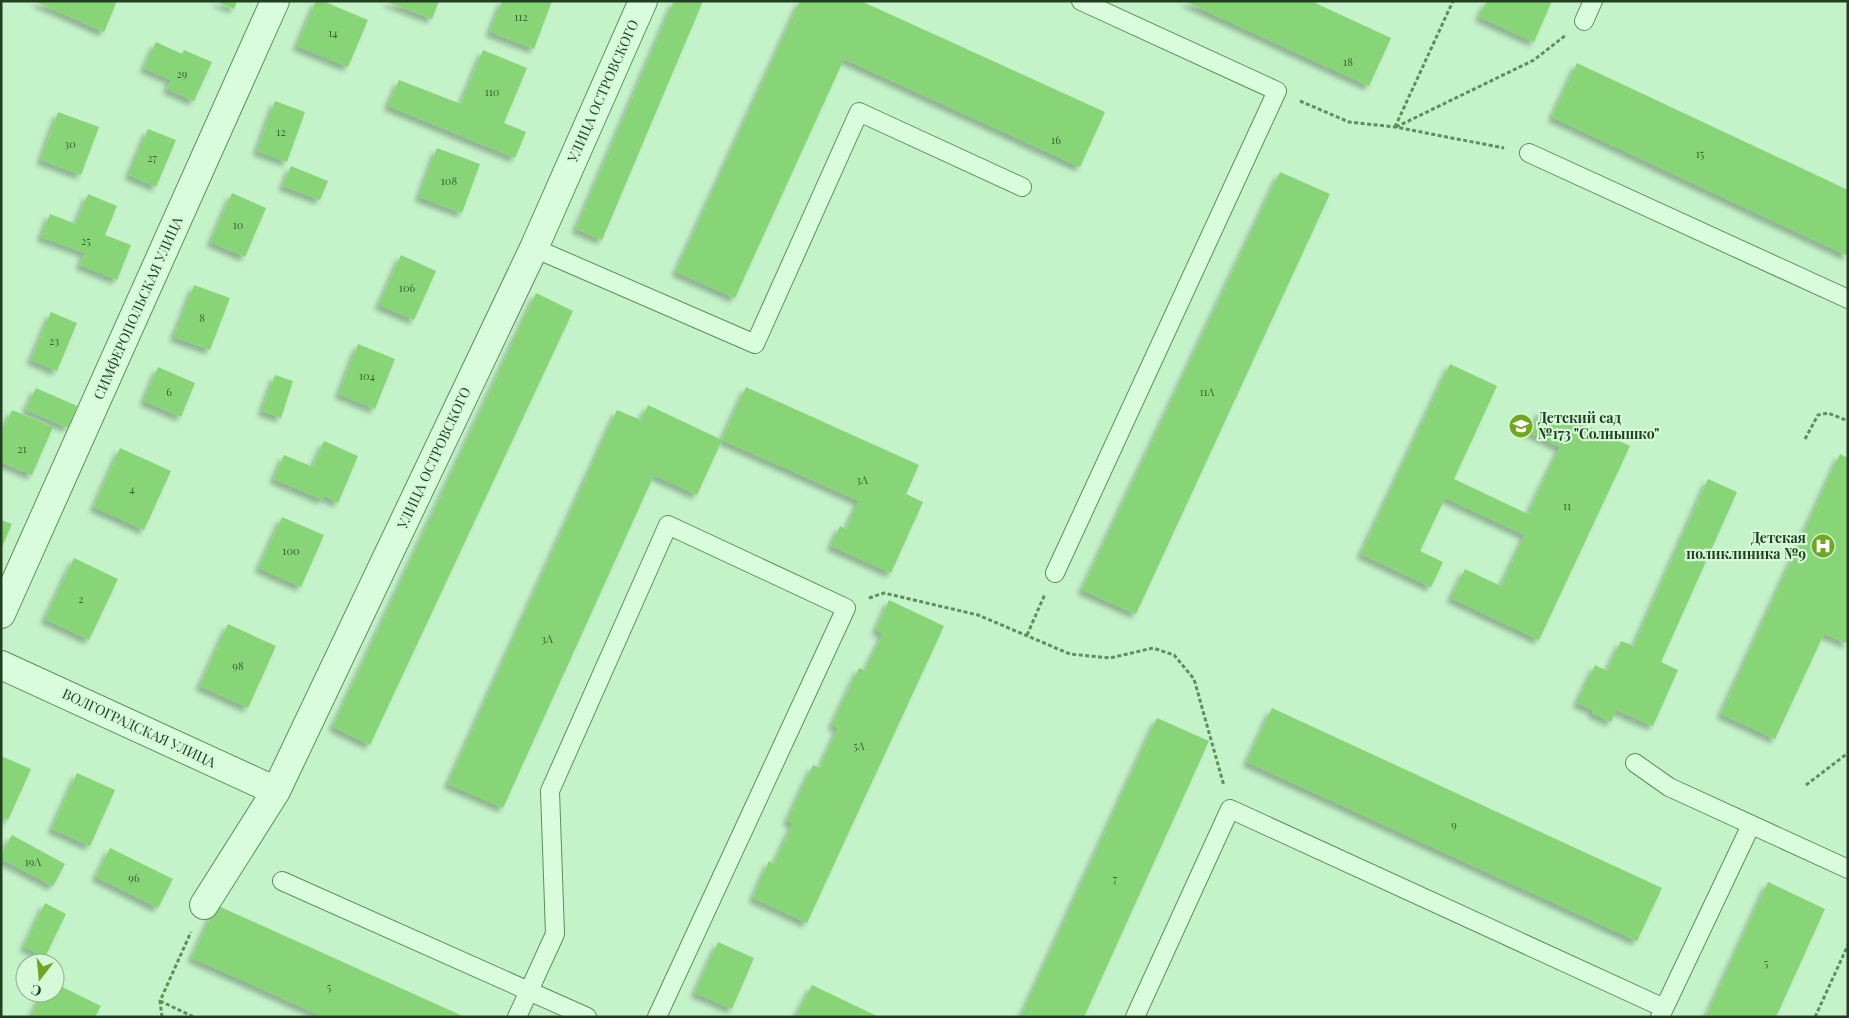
<svg xmlns="http://www.w3.org/2000/svg" width="1849" height="1018" font-family="'Playfair Display',serif">
  <defs>
    <filter id="shadow"><feDropShadow dx="-4.5" dy="4.5" stdDeviation="2.5" flood-color="#0004"/></filter>
  </defs>
  <rect width="100%" height="100%" fill="#c4f3c9"/>
  <path fill="#87d576" filter="url(#shadow)" d="M34 1H117L104 32Z
    M215 1H237L234 9Z
    M316 1H323L368 20 348 67 297 46Z
    M385 1H439L432 19Z
    M502 1H552L534 49 490 32Z
    M674 1H703L602 240 576 229Z
    M800 1H861L1105 112 1080 167 844 59 735 298 676 272Z
    M1184 1H1311L1391 38 1369 86Z
    M1487 1H1552L1534 42 1479 17Z
    M156 42 182 54 184 50 212 62 194 101 167 89 171 80 144 68Z
    M483 50 527 68 504 123 526 132 515 158 388 106 399 80 461 104Z
    M1577 63 1848 190V256L1552 117Z
    M275 101 305 112 287 162 257 151Z
    M58 112 99 127 81 175 41 160Z
    M148 129 176 140 156 187 129 175Z
    M437 148 480 164 462 213 419 197Z
    M291 166 328 181 320 200 283 186Z
    M1280 172 1330 194 1136 614 1082 590Z
    M232 193 266 208 245 257 211 242Z
    M88 194 117 206 105 235 131 245 117 280 80 265 85 253 41 237 50 214 76 224Z
    M401 255 436 271 414 320 379 305Z
    M194 285 230 298 210 350 174 337Z
    M536 293 573 311 370 745 333 727Z
    M51 312 77 323 57 371 31 360Z
    M358 344 395 359 375 409 339 394Z
    M1450 364 1497 386 1454 479 1528 514 1560 447 1530 433 1541 410 1570 424 1572 419 1630 446 1539 640 1451 598 1465 569 1501 586 1525 535 1445 498 1420 551 1443 562 1431 587 1361 554Z
    M158 367 195 383 181 417 144 401Z
    M275 375 293 381 281 418 262 411Z
    M746 387 919 465 906 494 923 502 891 573 831 546 840 526 846 529 859 501 722 440Z
    M36 388 77 406 68 428 26 410Z
    M648 405 722 440 697 495 654 475 503 808 448 784 617 410 641 420Z
    M12 410 53 427 32 475 1 462V436Z
    M324 441 358 456 338 503 324 496 323 500 274 479 284 455 313 467Z
    M120 448 171 471 144 530 94 507Z
    M1840 454 1848 458V644L1824 634 1775 739 1721 714Z
    M1708 479 1737 492 1661 662 1678 670 1653 726 1616 710 1611 722 1592 713 1593 710 1577 703 1595 665 1607 671 1621 641 1634 646Z
    M282 517 324 535 301 587 259 568Z
    M1 520 12 524 1 549Z
    M74 558 118 579 89 640 45 619Z
    M889 600 944 626 807 923 753 898 769 861 774 864 793 824 787 821 813 765 820 768 838 728 832 725 859 668 865 671 883 634 876 630Z
    M228 624 276 646 248 708 200 686Z
    M1272 708 1662 888 1637 941 1247 762Z
    M1157 718 1209 741 1084 1017H1021Z
    M1 756 31 769 8 820 1 816Z
    M77 773 115 790 90 846 52 829Z
    M12 835 65 864 53 886 1 859V855Z
    M110 848 173 879 158 908 96 877Z
    M1768 882 1825 909 1776 1017H1706Z
    M45 903 66 914 45 957 24 947Z
    M216 905 465 1017H324L192 958Z
    M718 942 754 958 732 1009 695 993Z
    M58 985 101 1006 95 1017H31L42 993 52 997Z
    M812 985 879 1017H796Z"/>
  <g fill="none" stroke-linecap="round" stroke-linejoin="round">
    <defs>
      <path id="lane" d="M1584 21 1593 1
        M1529 153 1848 299
        M534 248 755 344 859 112 1022 187
        M1055 573 1277 91 1081 1
        M1635 763 1669 787 1848 869
        M282 881 587 1017
        M517 1017 555 934 550 791 668 525 846 608 657 1017
        M1135 1017 1230 809 1664 1008
        M1660 1017 1751 825"/>
      <path id="street" d="M1 614 275 1
        M1 665 276 791
        M204 905 276 791 534 248 643 1"/>
    </defs>
    <use href="#lane" stroke="#5c9058" stroke-width="20"/>
    <use href="#street" stroke="#5c9058" stroke-width="30"/>
    <path stroke="#5c9058" stroke-width="3" stroke-dasharray="4 2.5" stroke-linecap="butt" d="M1300 101 1349 122 1395 127 1504 148
      M1395 127 1453 1
      M1396 127 1534 60 1566 35
      M1805 439 1818 415 1828 413 1848 421
      M869 598 884 593 978 615 1070 654 1110 658 1153 648 1174 655 1194 679 1224 786
      M1027 635 1045 594
      M1806 785 1848 753
      M160 1001 194 1017
      M162 1017 160 1001 191 932
      M1815 1017 1848 945"/>
    <use href="#lane" stroke="#d9fcdd" stroke-width="18"/>
    <use href="#street" stroke="#d9fcdd" stroke-width="28"/>
  </g>
  <defs>
    <symbol id="school-disc" viewBox="-11 -11 22 22"><circle r="9.5" fill="#71a621" stroke="#d5f9d9"/><path d="M0-5L7-2L0 1L-7-2ZM-4 1L0 2.5L4 1V4Q0 6-4 4Z" fill="#fff"/></symbol>
    <symbol id="hospital-disc" viewBox="-11 -11 22 22"><circle r="9.5" fill="#71a621" stroke="#d5f9d9"/><path d="M-5-5h3v3.5h4V-5h3V5h-3V1.5h-4V5h-3Z" fill="#fff"/></symbol>
  </defs>
  <g fill-rule="evenodd">
    <use href="#school-disc" x="1507" y="412" width="28" height="28"/>
    <use href="#hospital-disc" x="1809" y="532" width="28" height="28"/>
  </g>
  <g text-anchor="middle" stroke-width="4.5" stroke-linejoin="round" paint-order="stroke">
    <g font-size="11" fill="#3a6434">
      <text x="521" y="21">112</text>
      <text x="333" y="37">14</text>
      <text x="1348" y="66">18</text>
      <text x="182" y="78">29</text>
      <text x="492" y="96">110</text>
      <text x="281" y="136">12</text>
      <text x="1056" y="144">16</text>
      <text x="70" y="148">30</text>
      <text x="1700" y="158">15</text>
      <text x="152" y="162">27</text>
      <text x="449" y="185">108</text>
      <text x="238" y="229">10</text>
      <text x="86" y="245">25</text>
      <text x="407" y="292">106</text>
      <text x="202" y="322">8</text>
      <text x="54" y="345">23</text>
      <text x="367" y="380">104</text>
      <text x="169" y="396">6</text>
      <text x="1207" y="396">11А</text>
      <text x="22" y="453">21</text>
      <text x="862" y="484">3А</text>
      <text x="132" y="493">4</text>
      <text x="1567" y="510">11</text>
      <text x="291" y="555">100</text>
      <text x="81" y="603">2</text>
      <text x="547" y="643">3А</text>
      <text x="238" y="670">98</text>
      <text x="859" y="750">5А</text>
      <text x="1454" y="829">9</text>
      <text x="33" y="866">19А</text>
      <text x="134" y="882">96</text>
      <text x="1115" y="883">7</text>
      <text x="1766" y="967">5</text>
      <text x="329" y="991">5</text>
    </g>
    <g font-size="14" fill="#213f1e" stroke="#d5f9d9">
      <text transform="translate(603 91) rotate(-66)" y="5">УЛИЦА ОСТРОВСКОГО</text>
      <text transform="translate(138 308) rotate(-66)" y="5">СИМФЕРОПОЛЬСКАЯ УЛИЦА</text>
      <text transform="translate(434 458) rotate(-65)" y="5">УЛИЦА ОСТРОВСКОГО</text>
      <text transform="translate(139 728) rotate(25)" y="5">ВОЛГОГРАДСКАЯ УЛИЦА</text>
    </g>
    <g font-size="14" font-weight="bold" fill="#213f1e" stroke="#d5f9d9" text-anchor="start">
      <text x="1538" y="423">Детский сад<tspan x="1538" dy="16">№173 "Солнышко"</tspan></text>
      <text x="1806" y="543" text-anchor="end">Детская<tspan x="1806" dy="16">поликлиника №9</tspan></text>
    </g>
  </g>
  <rect width="1849" height="1018" fill="none" stroke="#213f1e" stroke-width="5"/>
  <g transform="translate(40 978) rotate(196)"><circle r="24" fill="#d5f9d9" stroke="#8daf8e"/>
  <path d="M0-4L9 19L0 12L-9 19Z" fill="#71a621"/>
  <text y="-8" font-size="14" font-weight="bold" text-anchor="middle" fill="#213f1e">С</text>
  </g>
</svg>
